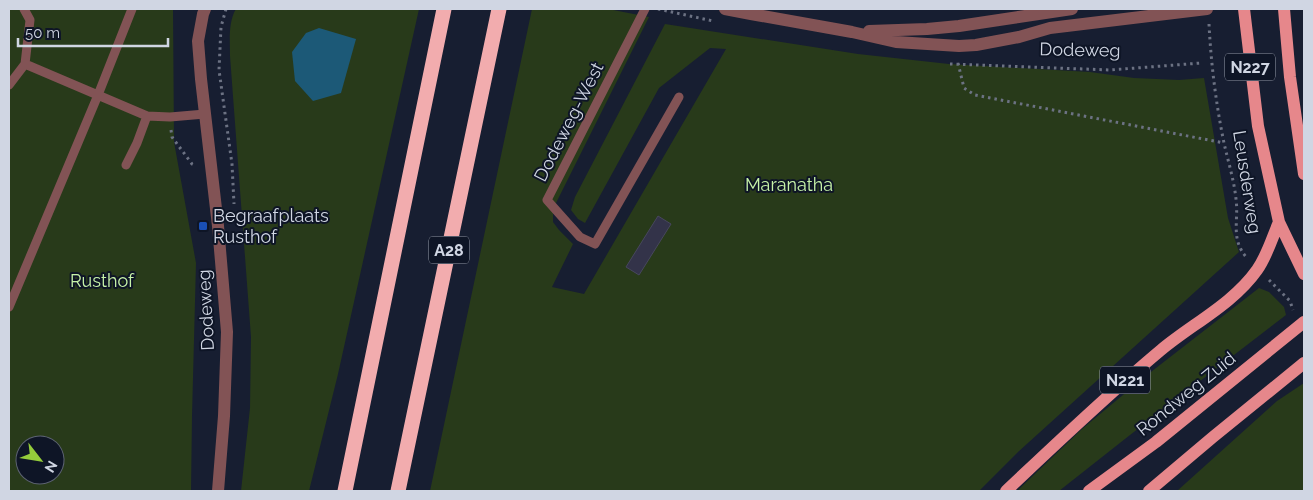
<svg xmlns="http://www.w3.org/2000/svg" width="1313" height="500" font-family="Raleway,sans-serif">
  <rect width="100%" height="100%" fill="#171e31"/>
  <path fill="#283a1a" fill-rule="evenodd" d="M9 9H173L174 142 196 263 192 416 191 491H9ZM25 445H55V475H25Z
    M236 9H419L338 374 309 491H241L250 408 251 337 230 56C230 41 228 22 236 9Z
    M532 9H608L649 17 553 209V222L559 230 573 244 552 287 584 294 726 49 710 48 659 88 585 223 578 219 571 210 575 197 665 24 858 54 949 64 1090 72 1134 78 1179 80 1204 78 1228 218 1239 252 1018 452 979 491H430Z
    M1259 288 1269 292 1284 307 1286 315 1130 435 1059 491H1017L1082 429 1147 375Z
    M1304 383V491H1177L1277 401Z"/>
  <path fill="#1c5977" d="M319 28 356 39 341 93 313 101 295 81 292 52 306 33Z"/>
  <path fill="#333349" stroke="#47475d" d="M658 216 671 224 639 275 626 267Z"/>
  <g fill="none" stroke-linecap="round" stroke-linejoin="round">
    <path stroke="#6c7283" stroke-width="3" stroke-dasharray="2.5 4" stroke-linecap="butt" d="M226 9 221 27 219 70 232 164 234 204
      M658 9 713 21
      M1209 24C1211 64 1216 104 1224 143 1228 161 1234 180 1236 199 1239 221 1230 239 1247 258
      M958 63 964 88 975 95 1224 143
      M950 64 1110 70 1201 63
      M171 130 172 137 192 164 194 165
      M1269 280 1290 301 1293 310"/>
    <path stroke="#825355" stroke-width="9" d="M24 9 30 20 25 64
      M645 9 547 200 580 237 595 244 679 97
      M9 85 25 64 147 116 170 117 205 114
      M126 165 137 143 147 116
      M9 307 98 95 132 9"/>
    <path stroke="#825355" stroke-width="12" d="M205 9 203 14 198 41 201 79 218 226 227 332 224 416 218 491
      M725 9 751 14 852 32 896 42 959 46 976 45 1019 37 1050 28 1207 9
      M869 31 927 29 959 26 1072 9"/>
    <path stroke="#e6878b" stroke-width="12" d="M1244 9 1258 126 1279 222 1304 274
      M1284 9 1290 77 1304 174
      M1006 491C1057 443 1107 395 1161 350 1192 324 1233 304 1257 270 1267 256 1272 238 1279 222
      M1089 491 1156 442 1304 322
      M1149 491 1213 437 1304 363"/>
    <path stroke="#f2acae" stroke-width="15" d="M345 491 444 9
      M398 491 499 9"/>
  </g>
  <rect fill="#1a4fb4" stroke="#0e1526" stroke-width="2" x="198" y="221" width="10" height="10" rx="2.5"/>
  <g text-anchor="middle" stroke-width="4" stroke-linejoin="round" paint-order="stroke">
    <g fill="#0e1526" stroke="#969caa" stroke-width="1">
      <rect x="1225" y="53.5" width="50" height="27" rx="4"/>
      <rect x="429" y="236.5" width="40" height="27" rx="4"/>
      <rect x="1100" y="366.5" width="50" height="27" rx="4"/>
    </g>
    <g font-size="16" font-weight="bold" fill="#d0d6e3">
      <text x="1250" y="73">N227</text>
      <text x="449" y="256">A28</text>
      <text x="1125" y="386">N221</text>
    </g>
    <g font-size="18" fill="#d0d6e3" stroke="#0e1526">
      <text transform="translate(1080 50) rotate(1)" y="6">Dodeweg</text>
      <text transform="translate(569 122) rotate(-63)" y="6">Dodeweg-West</text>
      <text transform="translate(1247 182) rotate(81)" y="6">Leusderweg</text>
      <text transform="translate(206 310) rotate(-93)" y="6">Dodeweg</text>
      <text transform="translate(1186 394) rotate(-39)" y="6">Rondweg Zuid</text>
    </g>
    <g font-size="18" fill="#c7f3a8" stroke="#0e1526">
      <text x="789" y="191">Maranatha</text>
      <text x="102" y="287">Rusthof</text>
    </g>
    <g font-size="18" fill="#d0d6e3" stroke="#0e1526" text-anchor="start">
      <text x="213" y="222">Begraafplaats<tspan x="213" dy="21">Rusthof</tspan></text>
    </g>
  </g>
  <rect width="1313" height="500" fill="none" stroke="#d0d6e3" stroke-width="20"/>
  <g transform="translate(40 460) rotate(121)"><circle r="24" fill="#0e1526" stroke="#5c6272"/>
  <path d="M0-4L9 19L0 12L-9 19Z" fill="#94cc3b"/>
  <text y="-8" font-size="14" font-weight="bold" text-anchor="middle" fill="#d0d6e3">N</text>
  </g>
  <path d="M18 38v8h150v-8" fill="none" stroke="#d0d6e3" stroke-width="2.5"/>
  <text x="25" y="38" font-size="15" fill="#d0d6e3" stroke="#0e1526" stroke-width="4" paint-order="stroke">50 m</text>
</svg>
